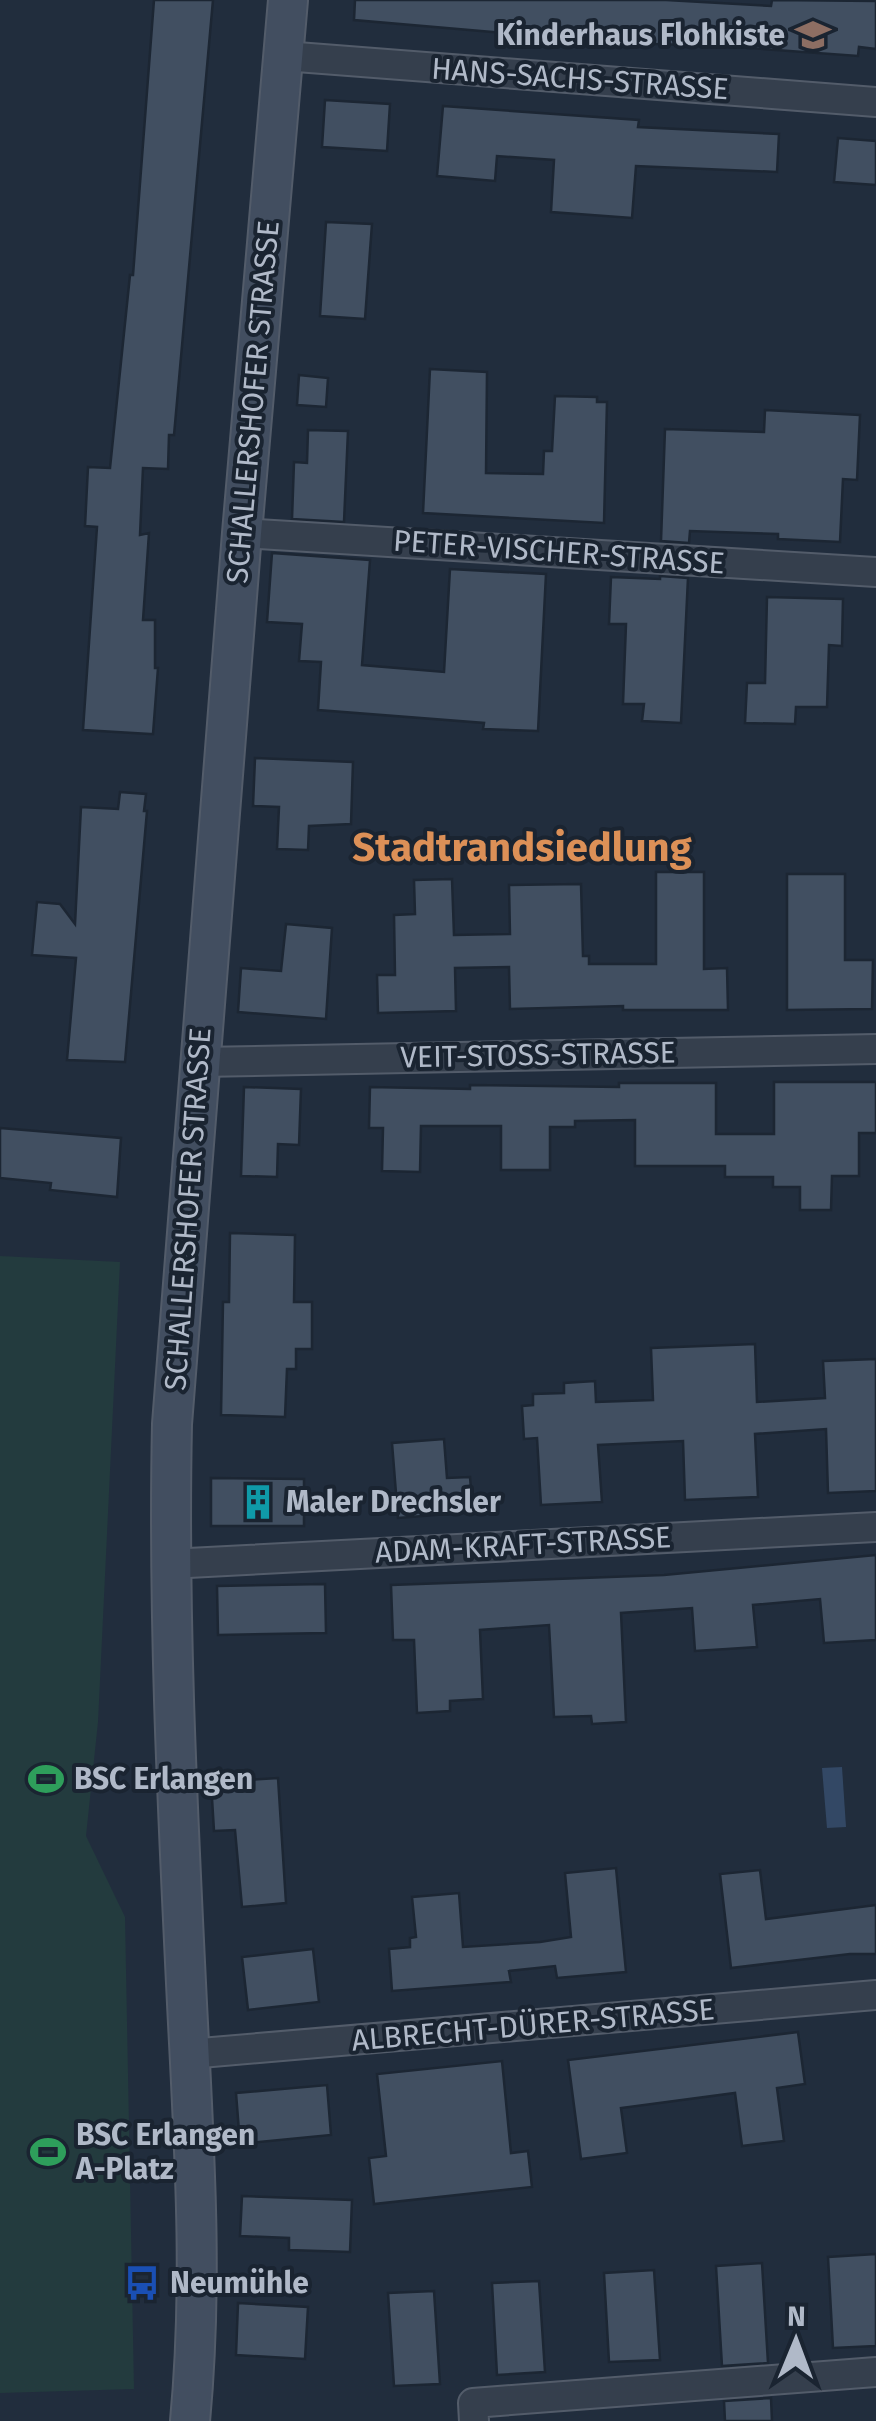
<svg xmlns="http://www.w3.org/2000/svg" width="876" height="2421" font-family="'Fira Sans',sans-serif">
  <rect width="100%" height="100%" fill="#212d3d"/>
  <path fill="#233b3e" d="M0 1256 120 1262 98 1722 86 1836 125 1917 134 2389 0 2393Z"/>
  <path fill="#334865" d="M842 1767 846 1827 827 1828 822 1768Z"/>
  <path fill="#414f61" stroke="#1c2633" stroke-width="2.5" d="M154 0H213L174 435H169L168 469 143 468 140 535 149 533 143 620H155V668H158L153 734H150L83 730 97 527 85 526 88 467 110 468 130 275H133Z
    M355 0H666L771 6 772 0 876 1V49L859 47 858 56 722 46 619 43 354 20Z
    M325 100 390 104 387 151 322 147Z
    M443 106 639 120 638 127 779 134 777 172 636 166 632 218 551 212 554 160 497 156 495 181 437 176Z
    M838 138 876 141V185L834 182Z
    M326 222 372 224 365 319 320 316Z
    M430 369 487 372 486 473 543 474 544 451H552L555 396 597 397V402H607L604 523 423 513Z
    M299 375 328 378 326 407 297 405Z
    M765 410 860 415 857 480 843 479 840 542 778 539V534L690 531 689 543 661 541 665 429 764 432Z
    M308 430 348 431 344 522 292 519 294 462 307 463Z
    M272 553 370 560 362 665 444 672 450 569 546 574 538 731 483 729 484 723 318 710 321 662 299 661 302 624 267 622Z
    M660 576 688 578 681 723 642 721 644 704H623L626 624H609L611 577 660 579Z
    M767 597 843 599 842 646 829 645 827 707H796L795 724 745 723 747 683H765Z
    M255 758 353 762 351 824 309 826 308 850 277 849 279 807 253 806Z
    M120 792 146 794 144 811H147L125 1062 67 1060 76 958 32 955 37 902 60 904 75 924 81 807 118 809Z
    M656 872H704V969L727 968 728 1010H623V1006L510 1009 509 967 455 968 456 1011 378 1013 377 975H395L394 915 415 914 414 880 452 879 454 935 510 934 509 885 581 884 583 956H589V964H656Z
    M787 874H845V960H873L872 1009 787 1010Z
    M286 924 332 928 326 1019 238 1012 241 968 281 971Z
    M774 1082H876V1133H859V1176H832L831 1210H800V1187H773V1177H725V1166H635V1120L575 1121V1127H550V1170H501V1126H421L420 1172 382 1171 383 1128H369L370 1087 470 1089V1085L619 1087V1083H716V1134H774Z
    M244 1087 301 1089 299 1145 278 1144 277 1177 241 1176Z
    M0 1128 121 1138 117 1197 50 1190 51 1183 0 1178Z
    M230 1233 295 1235 294 1302H312V1349H296V1369H287L285 1417 221 1415 223 1302H229Z
    M755 1344 757 1402 825 1398 823 1361 876 1359V1491L828 1493 826 1429 755 1434 758 1497 685 1500 683 1441 598 1445 602 1502 541 1505 537 1438 524 1439 522 1406 533 1405V1394L564 1393V1383L595 1381 596 1402 653 1400 651 1348Z
    M444 1439 447 1478 470 1477 473 1512 398 1518 392 1443Z
    M211 1478 304 1479V1526H211Z
    M876 1555V1640L824 1643 820 1599 753 1605 757 1647 727 1649 695 1651 692 1608 621 1613 626 1722 592 1724 591 1716 554 1717 549 1625 480 1630 483 1699 450 1701V1711L417 1713 414 1640H393L391 1585 664 1575Z
    M325 1584 326 1633 218 1635 217 1586Z
    M278 1778 286 1903 242 1907 235 1830 214 1831 211 1782Z
    M616 1868 626 1972 557 1978 555 1966 509 1971 511 1982 392 1991 389 1949 410 1947V1938L416 1937 412 1897 459 1893 463 1947 540 1942 571 1937 565 1873Z
    M760 1870 766 1919 876 1905V1954H850L731 1968 720 1874Z
    M313 1949 319 2002 248 2010 242 1957Z
    M798 2032 805 2084 777 2088 784 2141 742 2146 735 2093 621 2108 627 2153 581 2159 568 2060Z
    M502 2061 511 2153 528 2151 532 2187 374 2204 369 2158 386 2156 377 2074Z
    M327 2085 331 2135 240 2144 236 2093Z
    M242 2196 352 2200 350 2252 289 2250V2238L240 2236Z
    M876 2254V2346L833 2348 828 2257Z
    M762 2263 768 2363 722 2366 716 2266Z
    M654 2270 660 2360 609 2362 604 2273Z
    M539 2281 545 2372 497 2375 492 2283Z
    M434 2291 440 2384 394 2386 388 2293Z
    M238 2303 308 2307 305 2359 236 2355Z
    M771 2398 772 2421H725L724 2401Z"/>
  <g fill="none" stroke-linecap="round" stroke-linejoin="round">
    <defs>
      <path id="street" d="M284 56 876 102
        M242 533 876 572
        M200 1062 876 1049
        M169 1564 876 1527
        M189 2054 876 1995
        M474 2421 473 2403 876 2372"/>
      <path id="secondary" d="M190 2421C204 2275 193 2130 186 1983 177 1797 168 1611 172 1424L242 533 288 0"/>
    </defs>
    <use href="#street" stroke="#535c6a" stroke-width="32"/>
    <use href="#secondary" stroke="#535c6a" stroke-width="42"/>
    <use href="#street" stroke="#353f4d" stroke-width="28"/>
    <use href="#secondary" stroke="#424e60" stroke-width="38"/>
  </g>
  <defs>
    <symbol id="school-bare" viewBox="-9 -9 18 18"><path d="M0-5L7-2L0 1L-7-2ZM-4 1L0 2.5L4 1V4Q0 6-4 4Z" fill="#8d6e63" stroke="#1a2431" stroke-width="2.5" paint-order="stroke"/></symbol>
    <symbol id="building-bare" viewBox="-9 -9 18 18"><path d="M-4-6H4V6H1V3H-1V6H-4ZM-2.5-4.3h1.7v1.8h-1.7ZM.8-4.3h1.7v1.8H.8ZM-2.5-1h1.7V.8h-1.7ZM.8-1h1.7V.8H.8Z" fill="#0f9aa8" stroke="#1a2431" stroke-width="2.5" paint-order="stroke"/></symbol>
    <symbol id="stadium-bare" viewBox="-9 -9 18 18"><path d="M0-5a6.5 5 0 1 0 0 10a6.5 5 0 1 0 0-10ZM-3.5-1.8h7v3.6h-7Z" fill="#2e9e5b" stroke="#1a2431" stroke-width="2.5" paint-order="stroke"/></symbol>
    <symbol id="bus-bare" viewBox="-9 -9 18 18"><path d="M-5-6H5V4H4V6H2V4H-2V6H-4V4H-5ZM-3.5-4V0h7V-4ZM-3.5 1.2v1.5H-2V1.2ZM2 1.2v1.5H3.5V1.2Z" fill="#1a4fb4" stroke="#1a2431" stroke-width="2.5" paint-order="stroke"/></symbol>
  </defs>
  <g fill-rule="evenodd">
    <use href="#school-bare" x="788" y="10" width="50" height="50"/>
    <use href="#building-bare" x="233" y="1477" width="50" height="50"/>
    <use href="#stadium-bare" x="21" y="1754" width="50" height="50"/>
    <use href="#stadium-bare" x="23" y="2127" width="50" height="50"/>
    <use href="#bus-bare" x="117" y="2258" width="50" height="50"/>
  </g>
  <g text-anchor="middle" stroke-width="8" stroke-linejoin="round" paint-order="stroke">
    <g font-size="30" font-weight="bold" fill="#b0b9c8" stroke="#1a2431" text-anchor="start">
      <text x="785" y="45" text-anchor="end">Kinderhaus Flohkiste</text>
      <text x="286" y="1512">Maler Drechsler</text>
      <text x="74" y="1789">BSC Erlangen</text>
      <text x="76" y="2145">BSC Erlangen<tspan x="76" dy="34">A-Platz</tspan></text>
      <text x="170" y="2293">Neumühle</text>
    </g>
    <g font-size="30" fill="#b0b9c8" stroke="#1a2431">
      <text transform="translate(580 79) rotate(4)" y="10">HANS-SACHS-STRASSE</text>
      <text transform="translate(253 402) rotate(-85)" y="10">SCHALLERSHOFER STRASSE</text>
      <text transform="translate(559 552) rotate(4)" y="10">PETER-VISCHER-STRASSE</text>
      <text transform="translate(538 1055) rotate(-1)" y="10">VEIT-STOSS-STRASSE</text>
      <text transform="translate(188 1209) rotate(-86)" y="10">SCHALLERSHOFER STRASSE</text>
      <text transform="translate(523 1545) rotate(-3)" y="10">ADAM-KRAFT-STRASSE</text>
      <text transform="translate(533 2025) rotate(-5)" y="10">ALBRECHT-DÜRER-STRASSE</text>
    </g>
    <g font-size="40" font-weight="bold" fill="#dc9057" stroke="#1a2431">
      <text x="522" y="861">Stadtrandsiedlung</text>
    </g>
  </g>
  <g transform="translate(796 2341) rotate(1)" stroke="#1a2431" stroke-width="8" paint-order="stroke">
  <path d="M0-8L18 38L0 25L-18 38Z" fill="#b0b9c8"/>
  <text y="-15" font-size="28" font-weight="bold" text-anchor="middle" fill="#b0b9c8">N</text>
  </g>
</svg>
